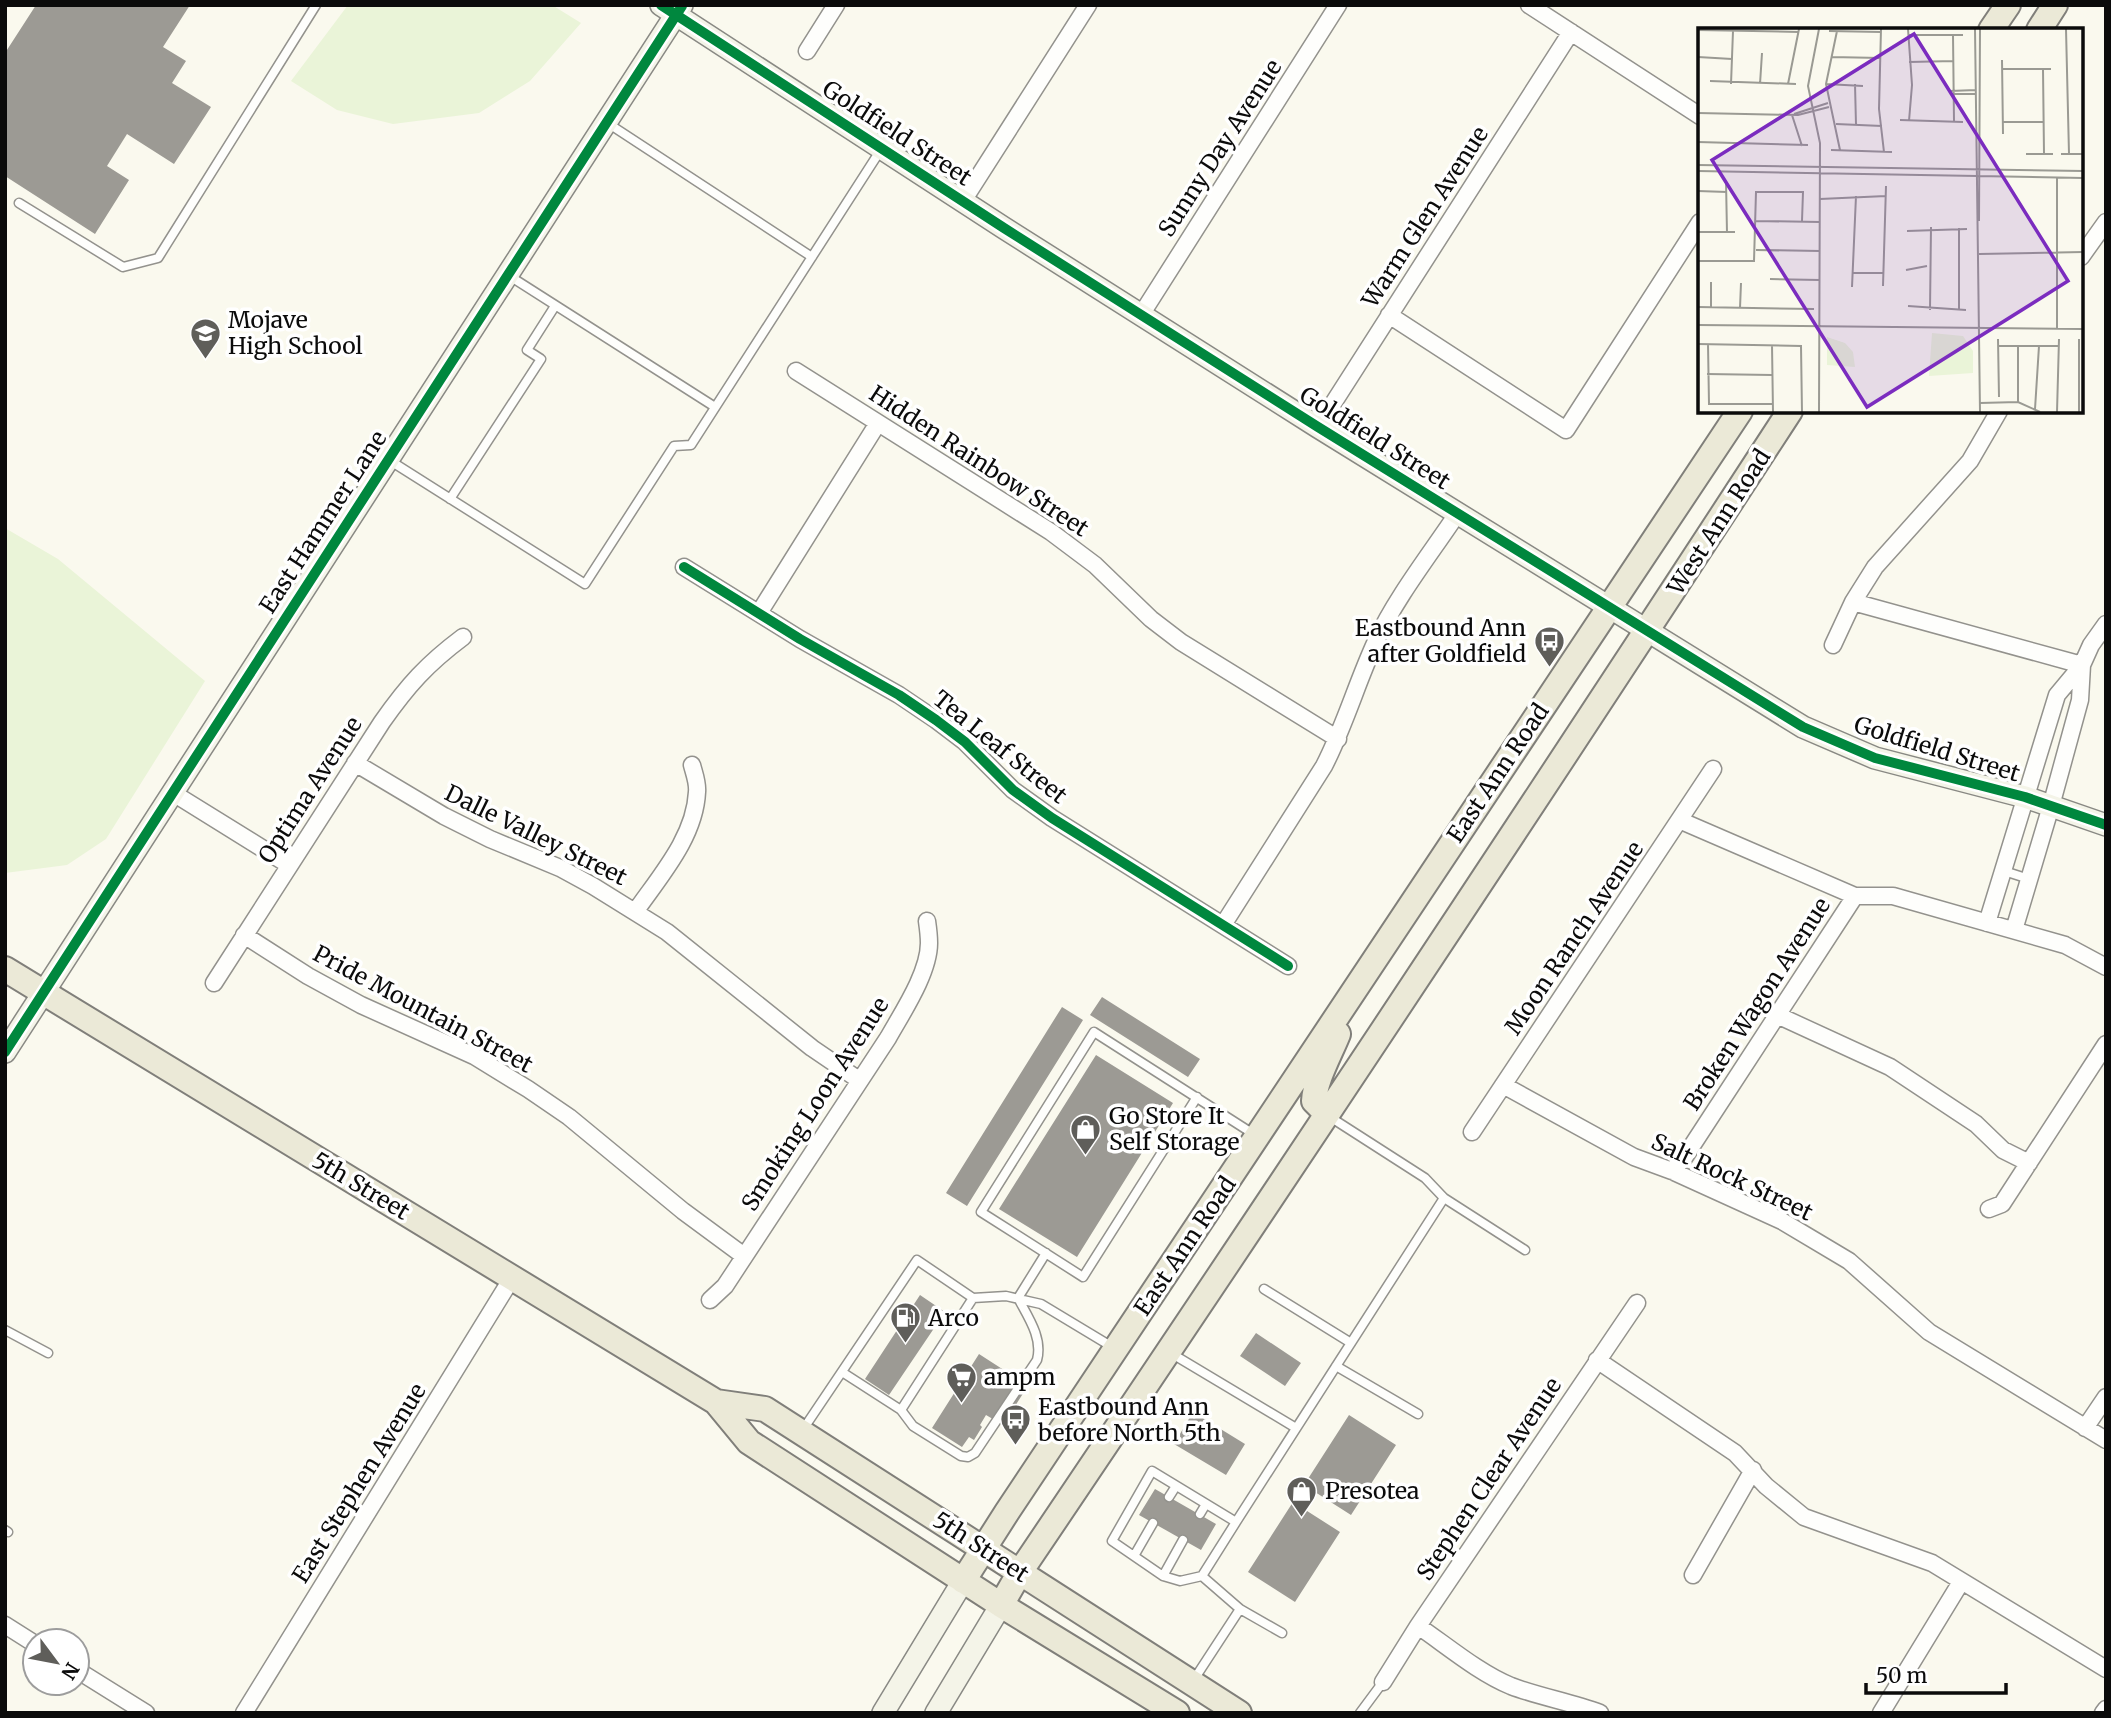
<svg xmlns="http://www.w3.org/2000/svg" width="2111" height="1718" font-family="Merriweather,serif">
  <rect width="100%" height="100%" fill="#faf9ee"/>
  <path fill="#eaf4d8" d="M348 5H552L581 23 530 81 479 113 393 124 337 110 291 81Z
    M5 528 58 559 205 681 106 839 67 865 5 873Z"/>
  <path fill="#9c9a94" d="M36 5H190L163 47 186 61 172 83 211 107 174 164 127 134 107 166 129 180 95 234 5 176V53Z
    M1102 997 1200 1059 1188 1077 1090 1015Z
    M1062 1007 1083 1020 967 1206 946 1193Z
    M1096 1055 1173 1103 1077 1257 999 1209Z
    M920 1295 945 1312 889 1395 865 1379Z
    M1256 1333 1301 1363 1285 1386 1240 1356Z
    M979 1354 1010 1374 1013 1369 1031 1381 1003 1425 986 1415 980 1425 982 1427 974 1440 969 1437 962 1447 932 1428Z
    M1193 1412 1245 1444 1226 1475 1174 1444Z
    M1349 1415 1396 1445 1351 1515 1304 1485Z
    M1155 1489 1216 1524 1201 1550 1139 1515Z
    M1293 1502 1340 1532 1295 1602 1248 1572Z"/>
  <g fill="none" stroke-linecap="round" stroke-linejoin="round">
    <defs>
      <path id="lane" d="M606 122 812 257
        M19 203 123 267 158 258 316 5
        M508 275 715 407
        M389 460 585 584 674 446 691 445 880 151
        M450 499 541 359 527 350 555 306
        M2004 871 2029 879
        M1197 1097 1083 1277 981 1212 1094 1032 1255 1135
        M1330 1117 1425 1178 1444 1198
        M1264 1289 1351 1343
        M5 1330 48 1353
        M1169 1352 1296 1428
        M1336 1366 1418 1414
        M842 1372 901 1410 973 1298 1006 1296 1041 1304 1114 1348
        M901 1410 913 1426 961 1456 968 1457 975 1453 1037 1360C1043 1338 1028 1317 1018 1298L1046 1253
        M804 1428 917 1260 973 1298
        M1169 1497 1176 1486
        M1200 1514 1206 1504
        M5 1530 8 1532
        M1134 1556 1153 1523
        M1163 1576 1183 1540
        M1202 1576 1236 1522
        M1240 1609 1282 1633
        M1193 1681 1240 1609 1202 1576 1180 1581 1163 1576 1112 1541 1152 1471 1236 1522 1444 1198 1525 1250
        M1360 1713 1383 1682"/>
      <path id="street" d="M1529 5 1700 116
        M807 51 836 5
        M963 201 1088 5
        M2081 257 2106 222
        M1141 315 1338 5
        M1389 315 1566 430 1700 222
        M796 371 1051 532 1095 565 1151 619 1181 642 1338 739
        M1318 427 1571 32
        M684 567 800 639 899 695 936 720 965 742 1013 790 1052 818 1288 966
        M1853 602 2082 665
        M759 613 878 423
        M1833 645 1853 602 1875 567 1970 461 1999 411
        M355 763 444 816 490 839 560 868 593 886 667 932 812 1048 859 1080
        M173 793 289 865
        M1679 820 1855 896H1893L2065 945 2106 967
        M635 912C660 876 695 837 697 792 698 783 694 773 692 765
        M1987 923 2057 695 2082 665 2091 645 2106 624
        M1223 925 1324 766C1345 725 1357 682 1376 641 1395 599 1431 553 1457 514
        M2014 930 2051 806 2080 700 2082 665
        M244 935 308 976 361 1005 474 1056 528 1089 569 1117 683 1211 744 1256
        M214 983 382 722C408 685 427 664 463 637
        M1777 1015 1890 1067 1976 1124 2003 1150 2029 1163
        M1503 1085 1634 1157 1672 1171 1782 1221 1849 1261 1929 1332 2106 1440
        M1472 1132 1713 769
        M1672 1171 1684 1158 1855 896
        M1989 1209 2002 1204 2106 1044
        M710 1300 725 1286 888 1038C902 1013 929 973 929 943 929 936 928 928 927 921
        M1597 1360 1735 1453 1766 1486 1804 1517 1932 1563 2106 1669
        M2085 1428 2106 1397
        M1693 1575 1753 1470
        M5 1625 35 1644
        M1418 1626C1446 1645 1479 1673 1511 1686 1540 1697 1571 1702 1600 1713
        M77 1670 146 1713
        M1383 1682 1418 1626 1637 1303
        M244 1713 512 1278
        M1881 1713 1961 1582
        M2103 1713 2106 1709"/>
      <path id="secondary" d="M661 5 1004 228 1318 427 1803 727 1875 758 2025 797 2106 825
        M5 1052 682 5
        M883 1713 963 1581
        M936 1713 1001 1605"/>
      <path id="primary" d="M1991 30 2008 5
        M2039 30 2055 5
        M5 969 716 1402 749 1442 1001 1605 1177 1713
        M1327 1114 1314 1101C1315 1080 1330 1054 1338 1034
        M716 1402 765 1409 1239 1713
        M963 1581 1007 1512 1740 411
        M1001 1605 1020 1572C1280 1187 1537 800 1790 411"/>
    </defs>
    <use href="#lane" stroke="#93928d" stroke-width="11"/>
    <use href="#street" stroke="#93928d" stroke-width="19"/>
    <use href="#secondary" stroke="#898984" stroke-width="24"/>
    <use href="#primary" stroke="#807f7a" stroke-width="28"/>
    <use href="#lane" stroke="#fefefc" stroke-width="8"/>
    <use href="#street" stroke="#fefefc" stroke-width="16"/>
    <use href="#secondary" stroke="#f4f4e8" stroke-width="21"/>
    <use href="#primary" stroke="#ebe9d7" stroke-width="24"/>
    <defs>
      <path id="cycleway" d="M661 5 1004 228 1318 427 1803 727 1875 758 2025 797 2106 825
        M684 567 800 639 899 695 936 720 965 742 1013 790 1052 818 1288 966
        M5 1052 682 6"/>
    </defs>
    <use href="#cycleway" stroke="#fff" stroke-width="15"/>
    <use href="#cycleway" stroke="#00873e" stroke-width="10"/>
  </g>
  <defs>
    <symbol id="school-pin" viewBox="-11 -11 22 30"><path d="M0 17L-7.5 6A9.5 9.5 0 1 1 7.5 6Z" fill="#5f5e5a" stroke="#fff"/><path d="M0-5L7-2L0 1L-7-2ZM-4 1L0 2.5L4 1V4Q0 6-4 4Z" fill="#fff"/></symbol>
    <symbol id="bus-pin" viewBox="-11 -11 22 30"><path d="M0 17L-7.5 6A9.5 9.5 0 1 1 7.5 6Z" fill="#5f5e5a" stroke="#fff"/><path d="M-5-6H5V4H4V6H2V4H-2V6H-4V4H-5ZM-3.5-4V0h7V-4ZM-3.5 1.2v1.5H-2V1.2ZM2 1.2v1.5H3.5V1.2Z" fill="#fff"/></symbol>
    <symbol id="shop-pin" viewBox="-11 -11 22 30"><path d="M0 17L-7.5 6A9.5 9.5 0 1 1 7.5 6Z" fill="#5f5e5a" stroke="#fff"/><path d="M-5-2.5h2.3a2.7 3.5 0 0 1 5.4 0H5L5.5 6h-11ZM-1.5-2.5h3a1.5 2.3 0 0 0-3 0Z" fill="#fff"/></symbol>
    <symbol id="fuel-pin" viewBox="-11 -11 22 30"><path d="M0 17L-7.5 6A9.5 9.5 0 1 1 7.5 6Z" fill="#5f5e5a" stroke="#fff"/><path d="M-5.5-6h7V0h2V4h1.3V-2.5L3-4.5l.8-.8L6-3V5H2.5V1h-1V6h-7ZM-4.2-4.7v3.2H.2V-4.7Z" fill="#fff"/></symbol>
    <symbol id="supermarket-pin" viewBox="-11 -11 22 30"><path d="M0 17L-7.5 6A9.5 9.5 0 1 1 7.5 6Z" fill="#5f5e5a" stroke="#fff"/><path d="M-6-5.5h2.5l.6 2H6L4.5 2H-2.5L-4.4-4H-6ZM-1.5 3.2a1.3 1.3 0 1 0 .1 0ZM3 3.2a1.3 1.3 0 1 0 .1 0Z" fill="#fff"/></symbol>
  </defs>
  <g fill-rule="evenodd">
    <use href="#school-pin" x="188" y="316" width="35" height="47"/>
    <use href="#bus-pin" x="1532" y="624" width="35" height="47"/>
    <use href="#shop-pin" x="1068" y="1112" width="35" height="47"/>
    <use href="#fuel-pin" x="888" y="1300" width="35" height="47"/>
    <use href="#supermarket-pin" x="944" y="1360" width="35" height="47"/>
    <use href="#bus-pin" x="998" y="1402" width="35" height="47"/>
    <use href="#shop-pin" x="1284" y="1474" width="35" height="47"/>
  </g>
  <g text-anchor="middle" stroke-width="7" stroke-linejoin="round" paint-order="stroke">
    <g font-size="23" fill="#0b0b0b" stroke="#fff">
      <text transform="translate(897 133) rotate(33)" y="8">Goldfield Street</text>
      <text transform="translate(1220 148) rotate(-57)" y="8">Sunny Day Avenue</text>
      <text transform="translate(1425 217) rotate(-57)" y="8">Warm Glen Avenue</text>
      <text transform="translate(1375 438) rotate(32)" y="8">Goldfield Street</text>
      <text transform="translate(979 461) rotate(33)" y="8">Hidden Rainbow Street</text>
      <text transform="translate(323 522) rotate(-57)" y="8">East Hammer Lane</text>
      <text transform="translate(1719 522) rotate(-57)" y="8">West Ann Road</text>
      <text transform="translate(1000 747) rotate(39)" y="8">Tea Leaf Street</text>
      <text transform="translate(1937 749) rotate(17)" y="8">Goldfield Street</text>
      <text transform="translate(1498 773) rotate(-56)" y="8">East Ann Road</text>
      <text transform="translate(310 790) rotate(-57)" y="8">Optima Avenue</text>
      <text transform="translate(536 835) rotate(26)" y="8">Dalle Valley Street</text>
      <text transform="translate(1574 938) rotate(-56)" y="8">Moon Ranch Avenue</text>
      <text transform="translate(1757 1004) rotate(-57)" y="8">Broken Wagon Avenue</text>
      <text transform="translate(423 1009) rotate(28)" y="8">Pride Mountain Street</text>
      <text transform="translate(815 1104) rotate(-57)" y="8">Smoking Loon Avenue</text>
      <text transform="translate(1732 1177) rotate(25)" y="8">Salt Rock Street</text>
      <text transform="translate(361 1186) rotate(31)" y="8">5th Street</text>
      <text transform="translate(1185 1246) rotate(-56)" y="8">East Ann Road</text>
      <text transform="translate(1489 1479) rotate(-56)" y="8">Stephen Clear Avenue</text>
      <text transform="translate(359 1483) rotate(-58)" y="8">East Stephen Avenue</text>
      <text transform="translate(981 1547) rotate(33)" y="8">5th Street</text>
    </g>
    <g font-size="23" fill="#0b0b0b" stroke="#fff" text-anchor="start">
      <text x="228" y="328">Mojave<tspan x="228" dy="26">High School</tspan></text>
      <text x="1526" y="636" text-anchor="end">Eastbound Ann<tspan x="1526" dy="26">after Goldfield</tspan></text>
      <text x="1109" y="1124">Go Store It<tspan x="1109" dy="26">Self Storage</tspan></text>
      <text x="928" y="1326">Arco</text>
      <text x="984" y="1385">ampm</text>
      <text x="1038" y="1415">Eastbound Ann<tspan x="1038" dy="26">before North 5th</tspan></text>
      <text x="1325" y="1499">Presotea</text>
    </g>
  </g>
  <g transform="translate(1698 28)">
    <rect width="385" height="385" fill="#faf9ee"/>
    <path d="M234 305 265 308 275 323V345L231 348ZM129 309 147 315 155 324 157 339 129 337Z" fill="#eaf4d8"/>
    <path fill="none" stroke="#9a9a93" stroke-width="2" d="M183 1 181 81 186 124M210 1 214 57 211 93M277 1 282 384M368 1 371 126M0 2 101 4M131 3 183 4M139 3 128 56 142 122M210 7H265M255 7 256 94M0 29 34 31M133 29 183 30M304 32 305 106M211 34 256 33M304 41H353M345 41 346 126M12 53 98 56M33 56 35 3M62 56 64 25M90 56 101 1M128 56 165 58M157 56 158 97M252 63 278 62M252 66H278M0 85 100 87 131 79M96 86 130 75M94 87 104 118M202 92 265 94M305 94H345M138 96 184 98M0 114 110 117M133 122 194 124M328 126H355M363 126H385M0 137 385 143M0 143 385 150M359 150V301M28 153 29 205M0 163 29 164M122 171 188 168M58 193 122 194M281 193 282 1M209 203 269 201M0 204H37M58 222 122 223M281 226 385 224M0 233H56L58 164H105L104 193M208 242 229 238M154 245H185M72 251 122 252M185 258 188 158M154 259 158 168M210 278 268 282M0 279 116 281M13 279V254M42 280 43 255M232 282 233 199M261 282V200M0 297 385 301M300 311 301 369M381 311V384M0 316 103 318 104 384M10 316 11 376H75M74 317 75 384M301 318H361M9 346 74 347M320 374V318M282 375 320 374 342 384M337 381 341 318M121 384 122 115 110 58 121 1M359 384 361 311"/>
    <path fill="#7b2cbf" fill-opacity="0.15" stroke="#7b2cbf" stroke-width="3.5" d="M216 6 370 253 169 379 14 132Z"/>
    <rect width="385" height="385" fill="none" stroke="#0b0b0b" stroke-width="3.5"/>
  </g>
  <rect width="2111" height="1718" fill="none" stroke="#0b0b0b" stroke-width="14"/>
  <g transform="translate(56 1662) rotate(122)"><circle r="33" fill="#ffffff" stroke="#9d9d9d" stroke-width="2"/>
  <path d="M0-5L12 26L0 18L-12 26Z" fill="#5f5e5a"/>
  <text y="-10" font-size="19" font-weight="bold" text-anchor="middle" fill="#0b0b0b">N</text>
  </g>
  <path d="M1866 1683v10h140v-10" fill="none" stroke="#0b0b0b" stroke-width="3.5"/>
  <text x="1876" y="1683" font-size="21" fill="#0b0b0b" stroke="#ffffff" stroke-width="5" paint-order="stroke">50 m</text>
</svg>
